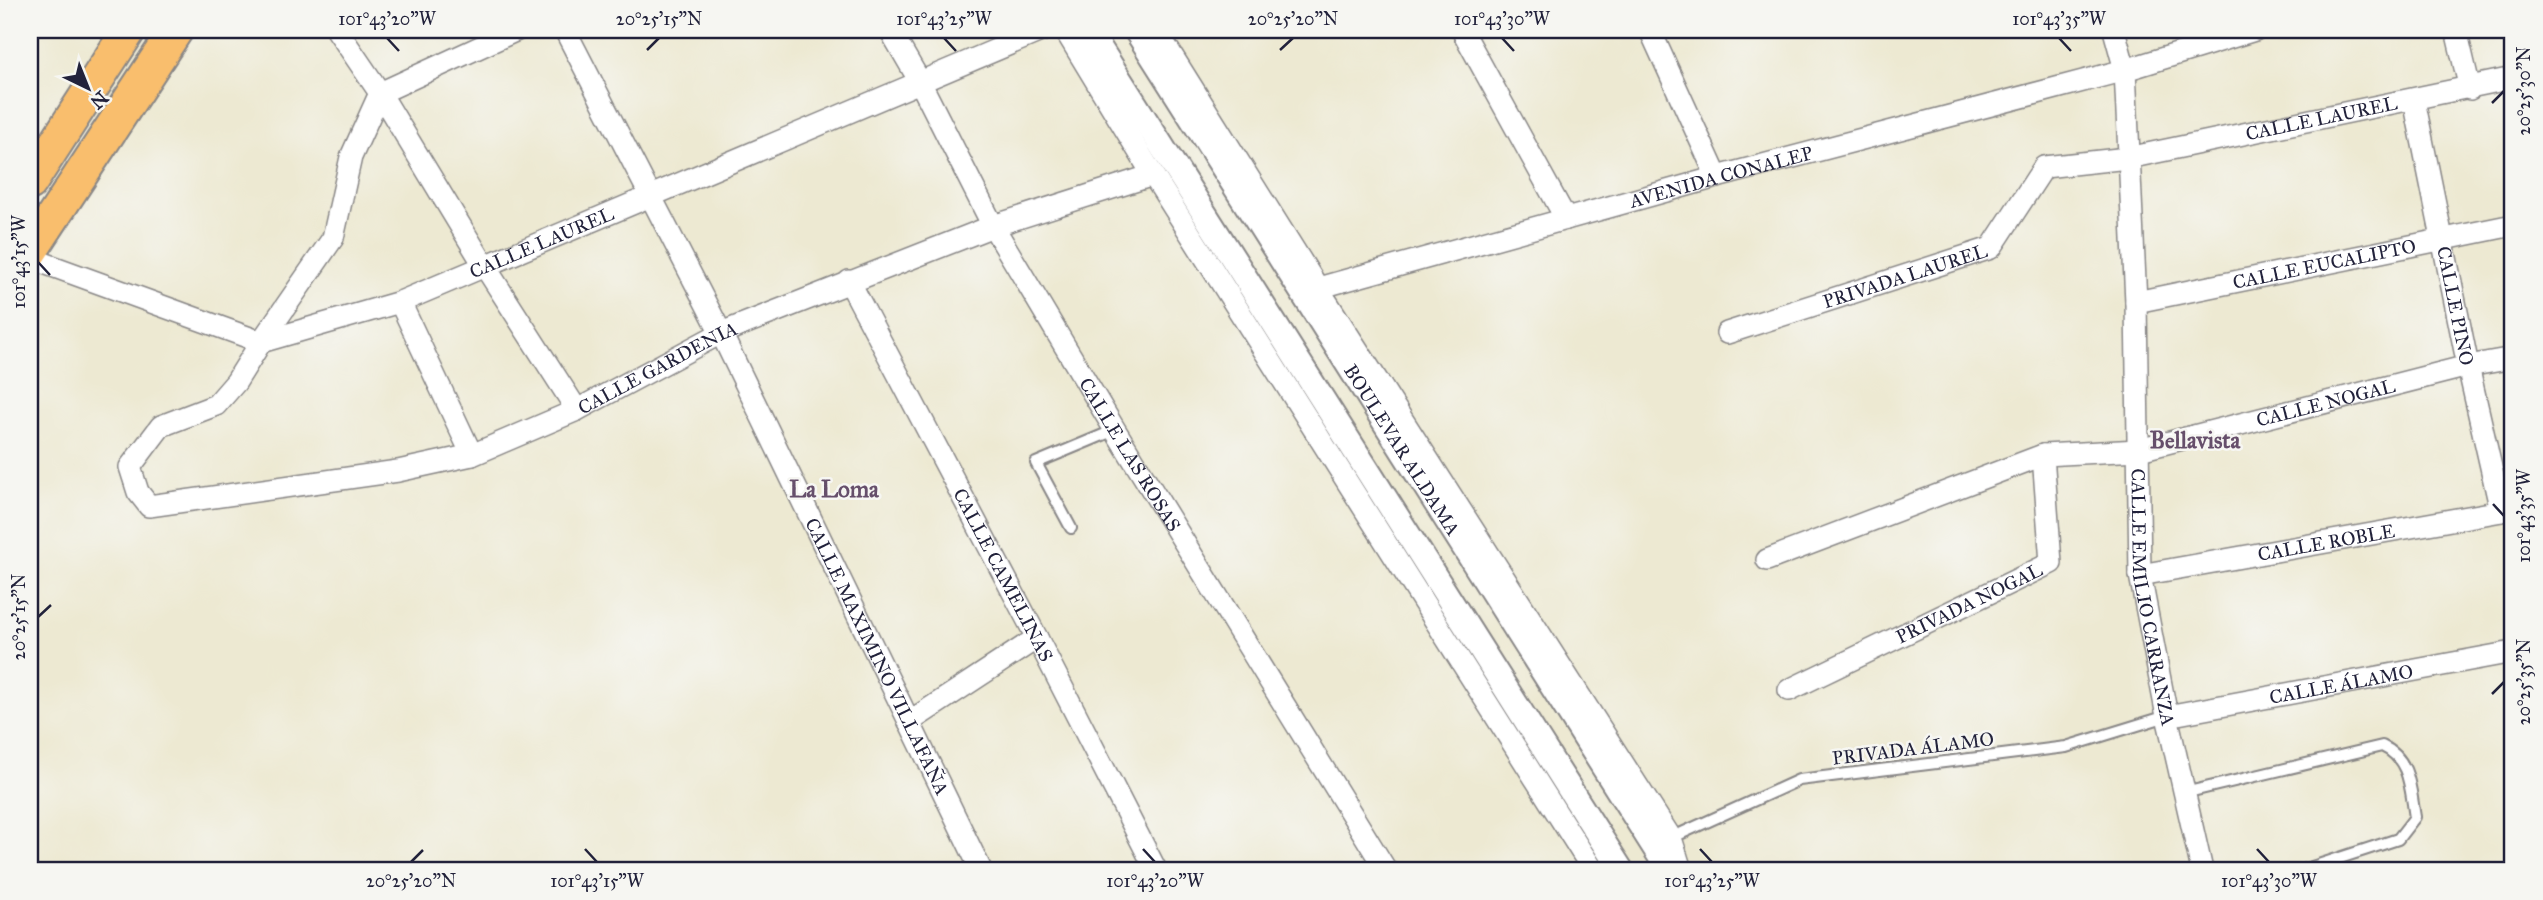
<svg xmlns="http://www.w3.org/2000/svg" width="2543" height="900" font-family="'IM FELL Great Primer',serif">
  <rect width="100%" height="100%" fill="#f6f6f2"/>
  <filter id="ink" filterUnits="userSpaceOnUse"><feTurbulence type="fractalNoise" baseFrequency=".0143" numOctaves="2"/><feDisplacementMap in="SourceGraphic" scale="14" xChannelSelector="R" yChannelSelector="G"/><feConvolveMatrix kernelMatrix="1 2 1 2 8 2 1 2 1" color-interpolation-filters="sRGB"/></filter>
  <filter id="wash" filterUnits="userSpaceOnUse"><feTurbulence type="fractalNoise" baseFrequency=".00686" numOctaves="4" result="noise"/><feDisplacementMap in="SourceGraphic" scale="28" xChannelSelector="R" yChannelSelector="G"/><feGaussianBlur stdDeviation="1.57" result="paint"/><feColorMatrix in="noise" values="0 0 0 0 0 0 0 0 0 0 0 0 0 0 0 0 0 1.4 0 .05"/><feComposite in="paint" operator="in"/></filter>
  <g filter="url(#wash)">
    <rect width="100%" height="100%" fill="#ede9d2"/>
  </g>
  <g filter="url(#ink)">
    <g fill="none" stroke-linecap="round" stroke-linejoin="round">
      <defs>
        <path id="service" d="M1071 528 1036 463 1115 430
          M2184 793 2382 746C2411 759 2410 789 2415 817L2398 839 2303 870
          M1671 838 1799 780 2066 747 2167 716"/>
        <g id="minor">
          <path d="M337 30 380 93 484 265 577 410"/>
          <path id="s1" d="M517 30 380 93 351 157 333 238 261 342 236 382 216 405 161 426 130 467 138 492 149 506 398 471 472 455 577 410 721 333 993 226 1153 175"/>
          <path id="s2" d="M565 30 721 333 981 870"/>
          <path id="s3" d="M890 30 919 80 993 226 1115 430 1386 870"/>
          <path d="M1065 30 1153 175 1593 870"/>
          <path d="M1156 30 1318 288 1671 838 1681 870"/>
          <path d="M1462 30 1566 219"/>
          <path d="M1650 30 1717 177"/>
          <path id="s4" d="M2114 30 2125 70 2136 302 2140 575 2167 716 2202 870"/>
          <path d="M2456 30 2470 89"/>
          <path id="s5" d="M2414 100 2468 366 2501 511"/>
          <path id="s6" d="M30 258 261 342 400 302 1043 30"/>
          <path id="s7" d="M849 281 1037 638 1156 870"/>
          <path id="s8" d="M1318 288 1717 177 2125 70 2255 30"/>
          <path d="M400 302 472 455"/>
          <path id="s9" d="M2136 302 2513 225"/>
          <path id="s10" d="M1727 333 1991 248 2044 167 2128 158 2513 78"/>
          <path id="s11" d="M1767 560 2043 455 2139 450 2468 366 2513 358"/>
          <path id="s12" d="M2140 575 2513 509"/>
          <path id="s13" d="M1789 690 2051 563 2043 455"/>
          <path id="s14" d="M2167 716 2513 652"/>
          <path d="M909 722 1037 638"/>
        </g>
        <g id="tertiary">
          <path d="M1088 30 1621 870"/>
          <path id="s15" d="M1136 30 1669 870"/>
        </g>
        <path id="trunk" d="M30 183 129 30
          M30 252 176 30"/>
      </defs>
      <use href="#service" stroke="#888686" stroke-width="14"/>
      <use href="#minor" stroke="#888686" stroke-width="24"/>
      <use href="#tertiary" stroke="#888686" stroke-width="28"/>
      <use href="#trunk" stroke="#888686" stroke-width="37"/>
      <use href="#service" stroke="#fff" stroke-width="10"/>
      <use href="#minor" stroke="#fff" stroke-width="21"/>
      <use href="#tertiary" stroke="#fff" stroke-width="24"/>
      <use href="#trunk" stroke="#f9be6d" stroke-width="33"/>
    </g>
  </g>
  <path fill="none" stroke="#22223b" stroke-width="2.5" d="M387 38 399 51M944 38 956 51M1502 38 1514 51M2059 38 2071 51M647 50 659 38M1280 50 1293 38M2492 103 2504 91M38 262 50 275M2493 504 2504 516M38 617 51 605M2492 694 2504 682M585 849 597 862M1143 849 1155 862M1700 849 1712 862M2257 849 2269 862M411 862 423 850"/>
  <g text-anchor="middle" stroke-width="5" stroke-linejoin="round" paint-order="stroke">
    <g font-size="19" fill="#22223b" stroke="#f6f6f2">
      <text dy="7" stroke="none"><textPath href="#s10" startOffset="656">CALLE LAUREL</textPath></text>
      <text dy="7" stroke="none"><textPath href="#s8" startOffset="418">AVENIDA CONALEP</textPath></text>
      <text dy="7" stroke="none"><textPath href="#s6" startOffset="544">CALLE LAUREL</textPath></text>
      <text dy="7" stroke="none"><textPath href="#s9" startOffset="192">CALLE EUCALIPTO</textPath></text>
      <text dy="7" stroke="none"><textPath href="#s10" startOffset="187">PRIVADA LAUREL</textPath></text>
      <text dy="7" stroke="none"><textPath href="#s5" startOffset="210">CALLE PINO</textPath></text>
      <text dy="7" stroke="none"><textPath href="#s1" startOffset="1195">CALLE GARDENIA</textPath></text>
      <text dy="7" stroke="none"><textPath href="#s11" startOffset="584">CALLE NOGAL</textPath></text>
      <text dy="7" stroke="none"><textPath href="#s15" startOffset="497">BOULEVAR ALDAMA</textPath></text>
      <text dy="7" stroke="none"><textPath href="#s3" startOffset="488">CALLE LAS ROSAS</textPath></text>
      <text dy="7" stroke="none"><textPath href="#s12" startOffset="189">CALLE ROBLE</textPath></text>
      <text dy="7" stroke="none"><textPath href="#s7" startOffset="332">CALLE CAMELINAS</textPath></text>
      <text dy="7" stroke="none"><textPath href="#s4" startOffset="570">CALLE EMILIO CARRANZA</textPath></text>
      <text dy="7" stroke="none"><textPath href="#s13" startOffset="200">PRIVADA NOGAL</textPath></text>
      <text dy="7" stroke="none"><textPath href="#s2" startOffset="700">CALLE MAXIMINO VILLAFAÑA</textPath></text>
      <text dy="7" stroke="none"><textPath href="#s14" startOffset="177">CALLE ÁLAMO</textPath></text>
      <text transform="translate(1913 748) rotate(-7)" y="7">PRIVADA ÁLAMO</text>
    </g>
    <g font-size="23" font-weight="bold" fill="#664f6b" stroke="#f6f6f2">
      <text x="2195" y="448">Bellavista</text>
      <text x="834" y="497">La Loma</text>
    </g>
  </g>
  <rect width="2543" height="900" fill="none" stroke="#f6f6f2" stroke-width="77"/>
  <g transform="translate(88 88) rotate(137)" stroke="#f6f6f2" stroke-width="5" paint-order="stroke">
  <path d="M0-5L12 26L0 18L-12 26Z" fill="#22223b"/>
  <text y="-10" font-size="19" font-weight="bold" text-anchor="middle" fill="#22223b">N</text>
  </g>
  <rect x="38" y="38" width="2466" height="824" fill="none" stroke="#22223b" stroke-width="2.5"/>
  <g font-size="18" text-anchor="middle" fill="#22223b">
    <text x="387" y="25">101°43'20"W</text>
    <text x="659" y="25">20°25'15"N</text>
    <text x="944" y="25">101°43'25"W</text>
    <text x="1293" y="25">20°25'20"N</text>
    <text x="1502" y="25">101°43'30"W</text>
    <text x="2059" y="25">101°43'35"W</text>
    <text transform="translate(2524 91) rotate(-90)" y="6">20°25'30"N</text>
    <text transform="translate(19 262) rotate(-90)" y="6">101°43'15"W</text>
    <text transform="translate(2524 516) rotate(-90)" y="6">101°43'35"W</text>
    <text transform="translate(19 617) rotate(-90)" y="6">20°25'15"N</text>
    <text transform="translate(2524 682) rotate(-90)" y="6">20°25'35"N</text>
    <text x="411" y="887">20°25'20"N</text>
    <text x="597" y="887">101°43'15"W</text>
    <text x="1155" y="887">101°43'20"W</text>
    <text x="1712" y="887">101°43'25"W</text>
    <text x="2269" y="887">101°43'30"W</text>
  </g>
</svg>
